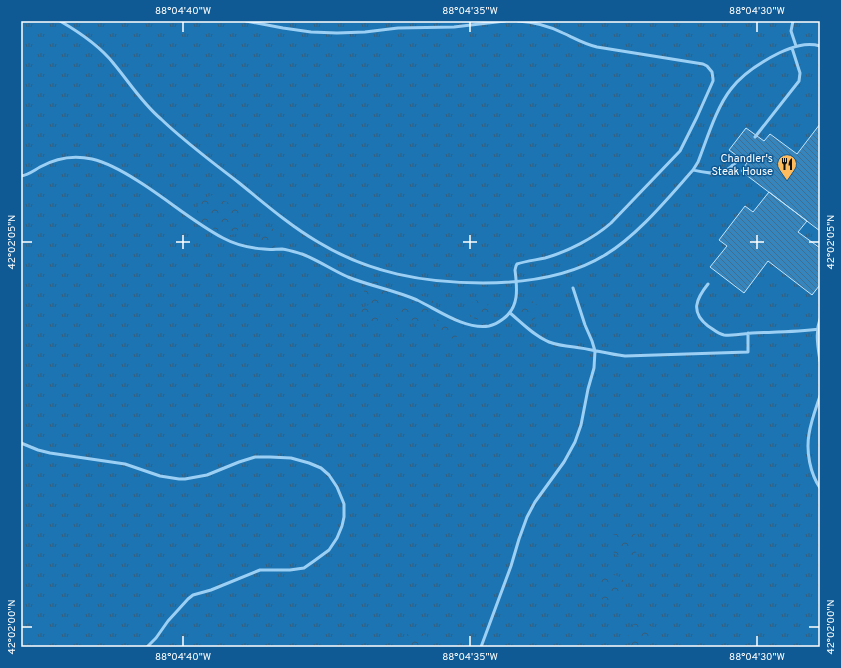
<svg xmlns="http://www.w3.org/2000/svg" width="841" height="668" font-family="Overpass,sans-serif">
  <defs>
    <pattern id="grass-tufts" width="24" height="20" patternUnits="userSpaceOnUse"><rect width="24" height="20" fill="#1d74b2"/><path d="M3 7l-1-3M5 7V3M7 7l1-3M15 17l-1-3M17 17v-4M19 17l1-3" fill="none" stroke="#375e7a"/></pattern>
    <pattern id="forest-crowns" width="20" height="18" patternUnits="userSpaceOnUse"><rect width="20" height="18" fill="#1d74b2"/><path d="M2 6a3 3 0 1 1 6 0M12 15a3 3 0 1 1 6 0" fill="none" stroke="#375e7a"/></pattern>
    <pattern id="building-back-hatch" width="6" height="6" patternUnits="userSpaceOnUse"><rect width="6" height="6" fill="#3785bd"/><path d="M-1 5l2 2M0 0l6 6M5-1l2 2" fill="none" stroke="#3f6e90"/></pattern>
  </defs>
  <rect width="100%" height="100%" fill="#0f5a94"/>
  <path fill="url(#grass-tufts)" d="M21 21H820V647H21Z"/>
  <path fill="url(#forest-crowns)" d="M214 195C221 196 221 200 227 202 231 204 234 204 238 207 247 216 242 231 231 235 226 236 220 235 216 232 214 230 214 228 212 227 209 226 206 226 203 224 200 222 199 219 198 216 194 205 203 197 214 195Z
    M260 238a10 10 0 1 1 20 0a10 10 0 1 1-20 0Z
    M364 292a12 12 0 1 1 24 0a12 12 0 1 1-24 0Z
    M419 296C449 295 436 336 413 320 402 328 390 319 397 307L403 303 410 304 415 299Z
    M469 310a10 10 0 1 1 20 0a10 10 0 1 1-20 0Z
    M516 311a11 11 0 1 1 22 0a11 11 0 1 1-22 0Z
    M360 315a10 10 0 1 1 20 0a10 10 0 1 1-20 0Z
    M436 326a13 13 0 1 1 26 0a13 13 0 1 1-26 0Z
    M611 544a14 14 0 1 1 28 0a14 14 0 1 1-28 0Z
    M598 589a14 14 0 1 1 28 0a14 14 0 1 1-28 0Z
    M628 635a13 13 0 1 1 26 0a13 13 0 1 1-26 0Z
    M414 631C423 632 431 637 432 647H399C401 638 405 634 414 631Z"/>
  <path fill="url(#building-back-hatch)" stroke="#c4e6fe" d="M820 124V231L741 171 747 163 729 150 746 128 764 141 770 134 797 154Z
    M769 192 807 221 798 232 820 248V287L819 286 812 295 768 261 744 293 710 267 727 246 719 240 745 206 753 212Z"/>
  <g fill="none" stroke-linecap="round" stroke-linejoin="round">
    <path stroke="#9ccff4" stroke-width="3" d="M60 21C79 32 100 46 114 64 129 82 142 103 161 119 185 142 212 162 238 182 264 203 289 225 318 242 369 273 424 283 483 283 525 283 569 277 605 255 638 235 668 198 693 170L698 162C707 139 716 108 731 89 743 73 761 62 779 53 792 47 806 42 820 46
      M246 21 283 28 311 32 337 33 365 32 398 28 454 27 505 21
      M793 21 791 31 796 46
      M755 137 799 81 800 73 792 48
      M693 170C718 175 725 177 741 156
      M21 176C28 175 33 171 40 167 56 158 74 155 92 159 109 163 124 172 138 181 167 199 193 222 223 238 236 245 249 248 264 249 270 250 276 249 282 249 289 250 295 252 302 254 318 260 332 270 348 277 370 286 394 290 417 300 438 310 465 330 489 326 494 325 499 322 503 319 520 307 517 287 515 270L516 266 517 264C526 261 536 260 545 258 567 252 594 238 611 223L680 151 697 117 713 81V79L712 72 707 66 703 64 597 47C584 44 574 38 563 33 549 26 533 22 518 21
      M708 284C696 299 690 312 708 326 713 329 718 334 724 335 733 336 743 334 752 333 775 332 797 332 820 329
      M510 313C522 323 534 336 549 342 557 345 565 346 574 347 591 349 608 354 625 356L748 352V333
      M820 319C815 333 818 347 820 361
      M820 396C816 408 811 421 809 434 806 452 810 473 820 488
      M21 443 38 450 50 453 125 464 160 476 179 479H185L207 475 239 462 255 457H270L291 458 309 463 321 468 329 475 337 487 342 499 344 504V517L342 526 337 538 329 550 314 561 304 568 290 570H260L211 590 193 595 188 599 168 621 156 638 147 647
      M481 647 511 566 519 539 527 517 535 502 564 462 575 442 581 425 588 389 594 368 595 351 592 341 585 325 573 288"/>
  </g>
  <path fill="none" stroke="#fff" stroke-width="1.5" d="M183 22V32M470 22V32M757 22V32M183 235V249M470 235V249M757 235V249M22 242H32M176 242H190M463 242H477M750 242H764M809 242H819M22 627H32M809 627H819M183 636V646M470 636V646M757 636V646"/>
  <defs>
    <symbol id="restaurant-pin" viewBox="-11 -11 22 30"><path d="M0 17L-7.5 6A9.5 9.5 0 1 1 7.5 6Z" fill="#ffbc5f" stroke="#0f5a94"/><path d="M-5-6h1v4h1v-4h1v4h1v-4h1v5L-1.5 .5V6h-2V.5L-5-1ZM5-6V6H3V1.5H1.5Q1.5-4 5-6Z" fill="#111"/></symbol>
  </defs>
  <g fill-rule="evenodd">
    <use href="#restaurant-pin" x="776" y="153" width="22" height="30"/>
  </g>
  <g text-anchor="middle" stroke-width="3" stroke-linejoin="round" paint-order="stroke">
    <g font-size="11" fill="#fff" stroke="#0f5a94" text-anchor="end">
      <text x="773" y="162">Chandler's<tspan x="773" dy="13">Steak House</tspan></text>
    </g>
  </g>
  <rect width="841" height="668" fill="none" stroke="#0f5a94" stroke-width="44"/>
  <rect x="22" y="22" width="797" height="624" fill="none" stroke="#fff" stroke-width="1.5"/>
  <g font-size="10" text-anchor="middle" fill="#fff">
    <text x="183" y="14">88°04'40"W</text>
    <text x="470" y="14">88°04'35"W</text>
    <text x="757" y="14">88°04'30"W</text>
    <text transform="translate(11 242) rotate(-90)" y="4">42°02'05"N</text>
    <text transform="translate(830 242) rotate(-90)" y="4">42°02'05"N</text>
    <text transform="translate(11 627) rotate(-90)" y="4">42°02'00"N</text>
    <text transform="translate(830 627) rotate(-90)" y="4">42°02'00"N</text>
    <text x="183" y="660">88°04'40"W</text>
    <text x="470" y="660">88°04'35"W</text>
    <text x="757" y="660">88°04'30"W</text>
  </g>
</svg>
